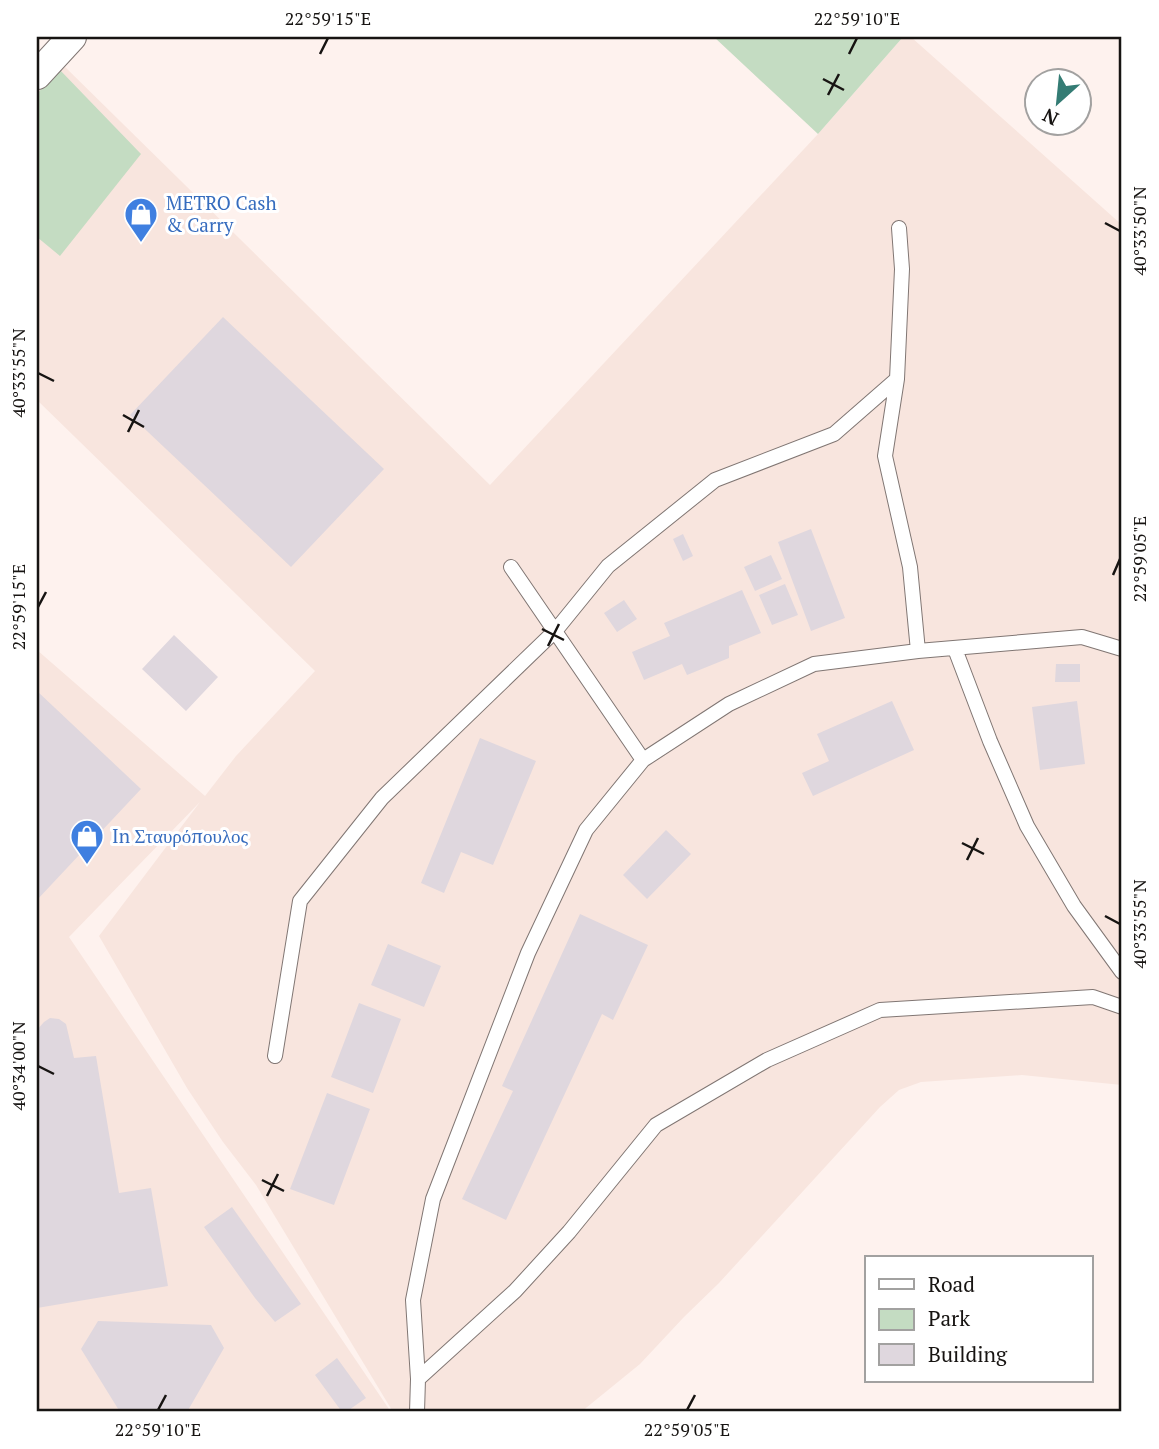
<svg xmlns="http://www.w3.org/2000/svg" width="1159" height="1449" font-family="'PT Serif',serif">
  <rect width="100%" height="100%" fill="#fef2ee"/>
  <path fill="#f8e5de" d="M903 37H911L1122 225V1085L1022 1075 921 1082 899 1090 880 1107 719 1283 684 1317 640 1364 581 1412H393L256 1185 223 1142 187 1088 99 936 200 802 69 937 391 1412H37V650L205 796 236 756 315 671 37 400V87L60 62 490 485 818 134Z"/>
  <path fill="#c4dcc2" d="M714 37H903L818 134Z
    M59 69 141 154 60 256 37 237V94Z"/>
  <path fill="#dfd7de" d="M223 317 384 469 291 567 130 415Z
    M811 529 845 618 811 631 778 542Z
    M683 534 693 556 683 561 673 539Z
    M771 555 782 579 755 591 744 567Z
    M785 584 798 615 772 625 759 595Z
    M742 590 761 633 729 646V658L687 675 682 664 644 680 632 652 670 636 664 623Z
    M624 600 637 619 617 632 604 613Z
    M174 635 218 677 186 711 142 669Z
    M1056 664H1080V682H1055Z
    M37 691 141 789 37 900Z
    M892 701 914 750 813 796 802 773 829 761 817 734Z
    M1077 701 1085 764 1040 770 1032 707Z
    M480 738 536 761 493 865 461 852 444 893 421 883Z
    M666 830 691 854 647 899 623 875Z
    M580 914 648 945 613 1020 602 1014 506 1220 462 1199 513 1091 502 1086Z
    M388 944 441 966 424 1007 371 985Z
    M359 1003 401 1019 373 1093 331 1077Z
    M50 1018 59 1019 66 1024 74 1058 96 1056 119 1193 151 1188 168 1286 37 1308V1030L44 1022Z
    M327 1093 370 1109 334 1205 290 1189Z
    M232 1207 301 1304 275 1322 255 1298 204 1227Z
    M98 1321 211 1325 224 1348 187 1412H120L81 1349Z
    M337 1358 366 1398 346 1412H342L315 1375Z"/>
  <g fill="none" stroke-linecap="round" stroke-linejoin="round">
    <defs>
      <path id="service" d="M897 379 902 269 899 228
        M511 567 643 760
        M955 649 990 741 1027 826 1074 906 1122 972
        M275 1056 300 901 382 798 556 630 608 566 715 480 834 434 897 379 885 456 910 567 918 651
        M418 1379 515 1291 569 1232 656 1125 767 1060 880 1010 1093 997 1122 1007
        M417 1412 418 1379 413 1300 433 1199 528 953 586 830 643 760 729 704 814 664 918 651 1082 637 1122 649"/>
      <path id="minor" d="M37 75 72 37"/>
    </defs>
    <use href="#service" stroke="#807673" stroke-width="16"/>
    <use href="#minor" stroke="#807673" stroke-width="30"/>
    <use href="#service" stroke="#fff" stroke-width="14"/>
    <use href="#minor" stroke="#fff" stroke-width="28"/>
  </g>
  <path fill="none" stroke="#171412" stroke-width="2.5" d="M320 54 328 38M849 54 857 38M823 79 844 90M828 95 839 74M1105 223 1120 231M38 373 54 381M123 415 144 427M128 432 139 410M1113 575 1120 559M38 607 46 592M542 629 564 640M548 646 559 624M962 843 984 854M967 860 978 838M1105 916 1120 924M38 1066 54 1074M262 1180 284 1191M267 1196 278 1174M158 1410 166 1395M687 1410 695 1395"/>
  <defs>
    <symbol id="shop-pin" viewBox="-11 -11 22 30"><path d="M0 17L-7.5 6A9.5 9.5 0 1 1 7.5 6Z" fill="#3f7fe0" stroke="#fff"/><path d="M-5-2.5h2.3a2.7 3.5 0 0 1 5.4 0H5L5.5 6h-11ZM-1.5-2.5h3a1.5 2.3 0 0 0-3 0Z" fill="#fff"/></symbol>
  </defs>
  <g fill-rule="evenodd">
    <use href="#shop-pin" x="122" y="195" width="38" height="52"/>
    <use href="#shop-pin" x="68" y="817" width="38" height="52"/>
  </g>
  <g text-anchor="middle" stroke-width="6" stroke-linejoin="round" paint-order="stroke">
    <g font-size="19" fill="#366cbe" stroke="#fff" text-anchor="start">
      <text x="166" y="210">METRO Cash<tspan x="166" dy="22">&amp; Carry</tspan></text>
      <text x="112" y="843">In Σταυρόπουλος</text>
    </g>
  </g>
  <rect width="1159" height="1449" fill="none" stroke="#ffffff" stroke-width="77"/>
  <rect x="865" y="1256" width="228" height="126" fill="#ffffff" stroke="#a2a1a0" stroke-width="2"/>
  <rect x="879" y="1279" width="35" height="10" fill="#ffffff" stroke="#a2a1a0" stroke-width="2"/>
  <text x="928" y="1292" font-size="21" fill="#171412">Road</text>
  <rect x="879" y="1309" width="35" height="21" fill="#c4dcc2" stroke="#a2a1a0" stroke-width="2"/>
  <text x="928" y="1326" font-size="21" fill="#171412">Park</text>
  <rect x="879" y="1344" width="35" height="21" fill="#dfd7de" stroke="#a2a1a0" stroke-width="2"/>
  <text x="928" y="1362" font-size="21" fill="#171412">Building</text>
  <g transform="translate(1058 102) rotate(207)"><circle r="33" fill="#ffffff" stroke="#a2a1a0" stroke-width="2"/>
  <path d="M0-5L12 26L0 18L-12 26Z" fill="#347c74"/>
  <text y="-10" font-size="19" font-weight="bold" text-anchor="middle" fill="#171412">N</text>
  </g>
  <rect x="38" y="38" width="1082" height="1372" fill="none" stroke="#171412" stroke-width="2.5"/>
  <g font-size="18" text-anchor="middle" fill="#171412">
    <text x="328" y="25">22°59'15"E</text>
    <text x="857" y="25">22°59'10"E</text>
    <text transform="translate(1140 231) rotate(-90)" y="6">40°33'50"N</text>
    <text transform="translate(19 373) rotate(-90)" y="6">40°33'55"N</text>
    <text transform="translate(1140 559) rotate(-90)" y="6">22°59'05"E</text>
    <text transform="translate(19 607) rotate(-90)" y="6">22°59'15"E</text>
    <text transform="translate(1140 924) rotate(-90)" y="6">40°33'55"N</text>
    <text transform="translate(19 1066) rotate(-90)" y="6">40°34'00"N</text>
    <text x="158" y="1436">22°59'10"E</text>
    <text x="687" y="1436">22°59'05"E</text>
  </g>
</svg>
